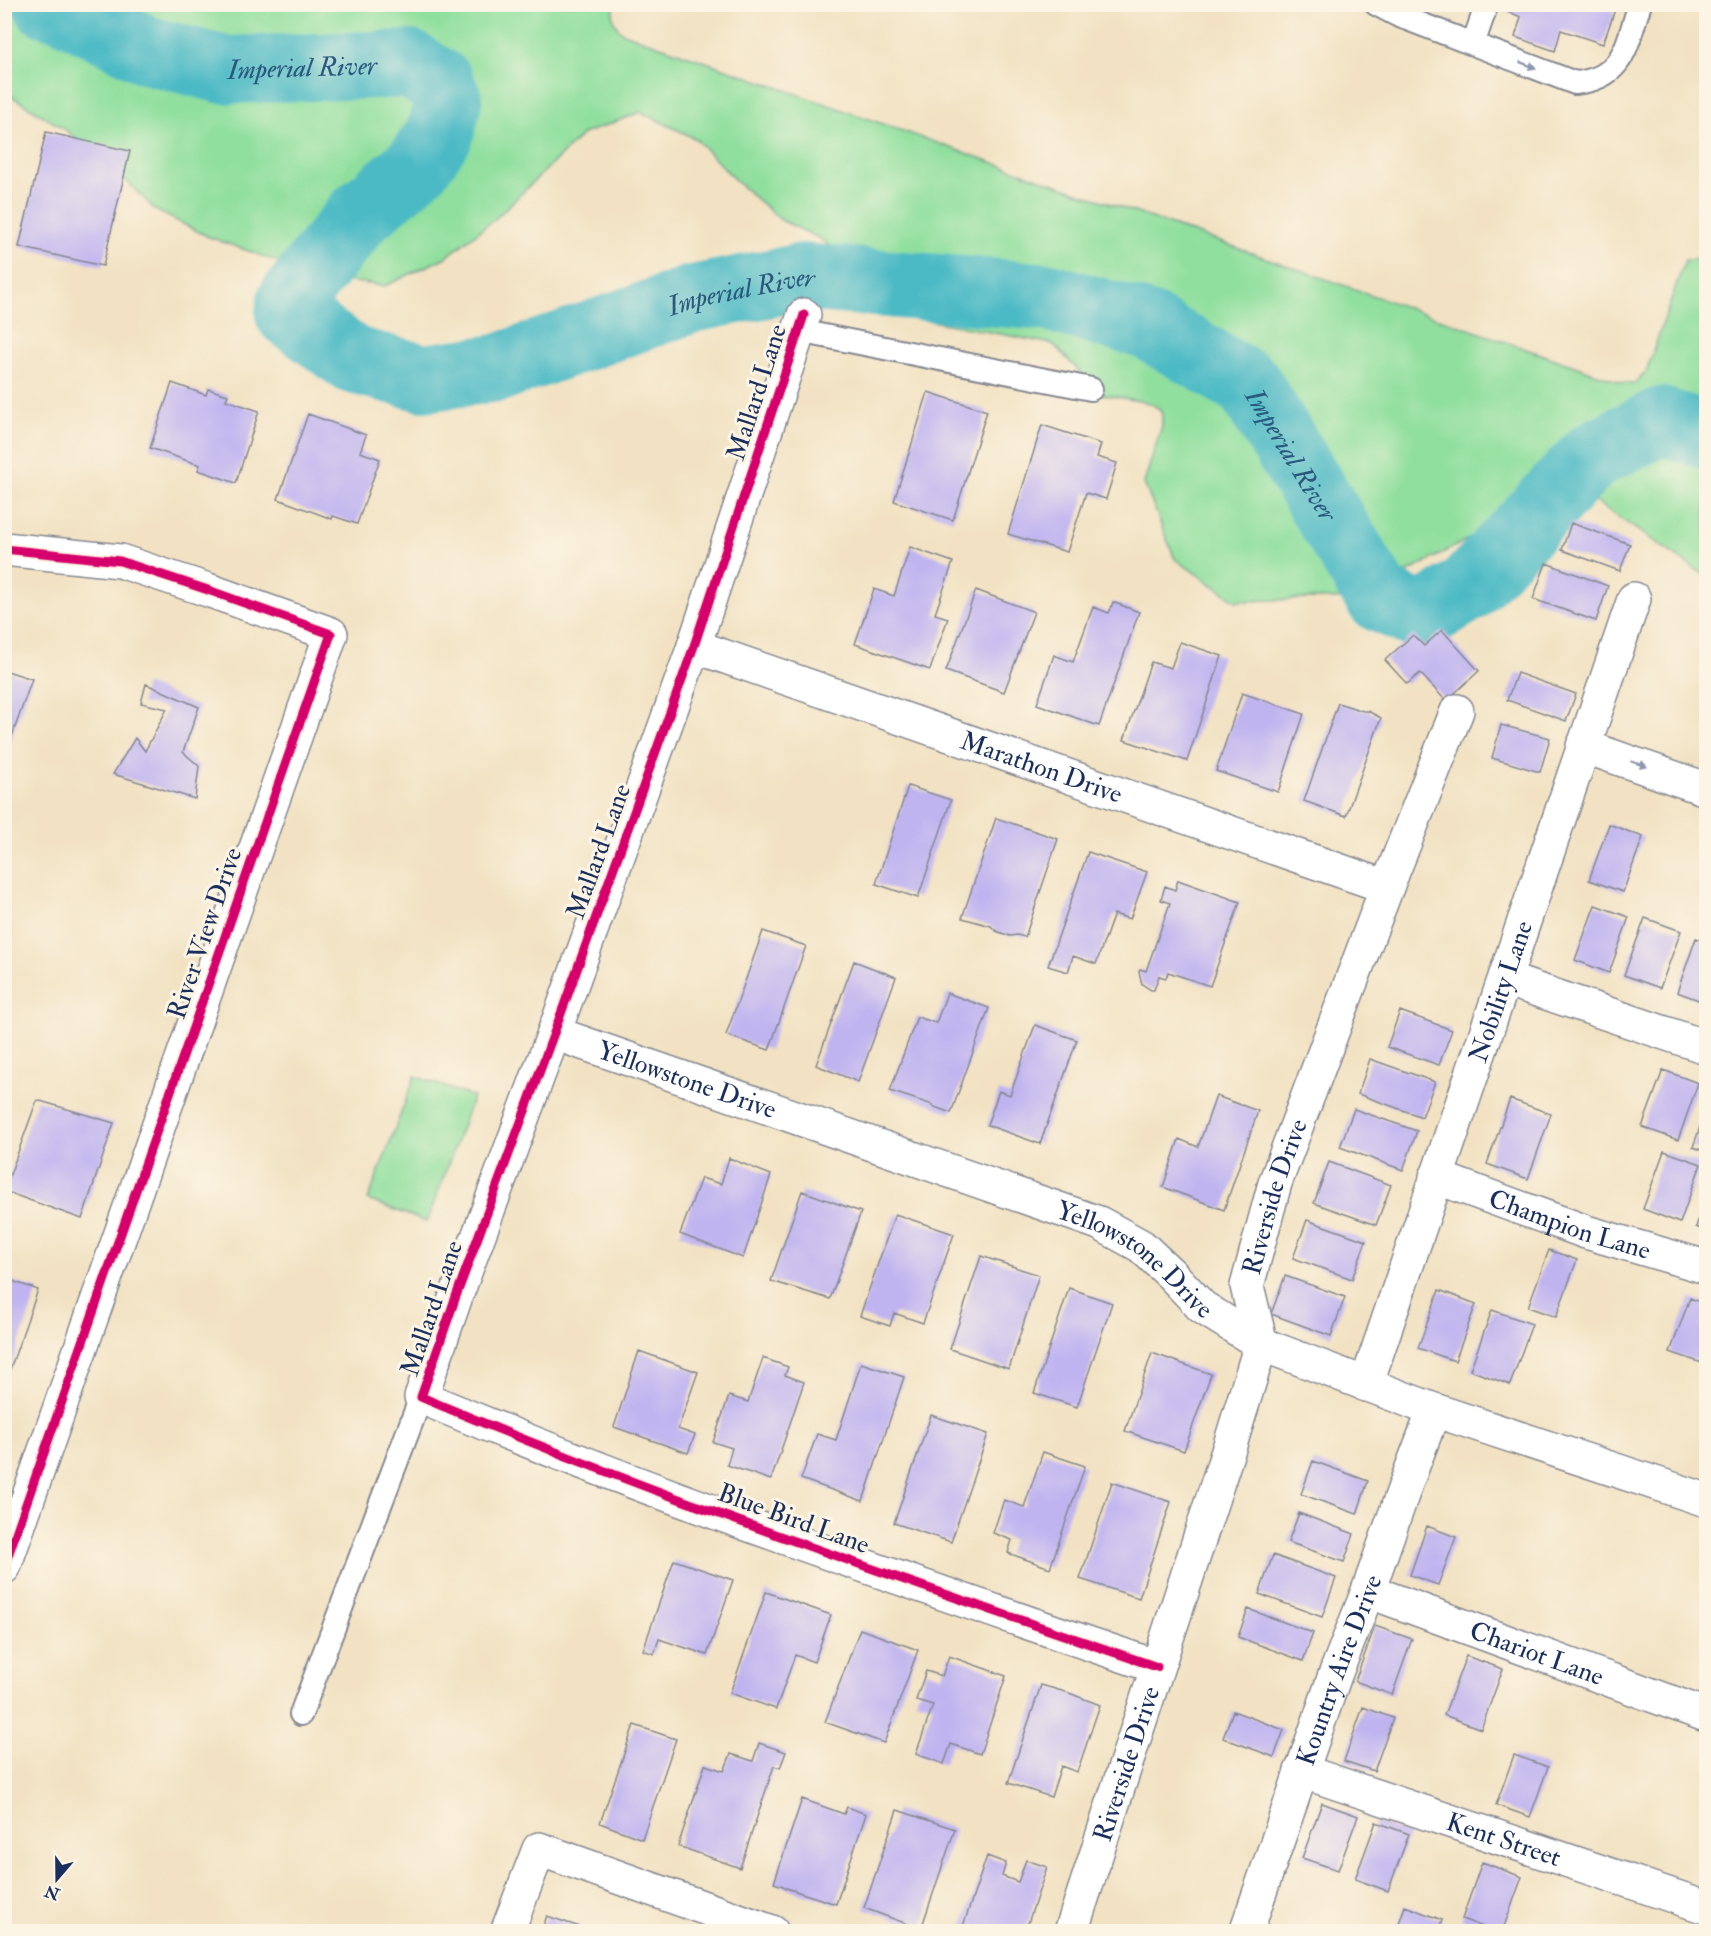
<svg xmlns="http://www.w3.org/2000/svg" width="1711" height="1936" font-family="'IM FELL Double Pica',serif">
  <rect width="100%" height="100%" fill="#fcf5e5"/>
  <filter id="ink" filterUnits="userSpaceOnUse"><feTurbulence type="fractalNoise" baseFrequency=".0167" numOctaves="2"/><feDisplacementMap in="SourceGraphic" scale="12" xChannelSelector="R" yChannelSelector="G"/><feConvolveMatrix kernelMatrix="1 2 1 2 8 2 1 2 1" color-interpolation-filters="sRGB"/></filter>
  <filter id="wash" filterUnits="userSpaceOnUse"><feTurbulence type="fractalNoise" baseFrequency=".008" numOctaves="4" result="noise"/><feDisplacementMap in="SourceGraphic" scale="24" xChannelSelector="R" yChannelSelector="G"/><feGaussianBlur stdDeviation="1.35" result="paint"/><feColorMatrix in="noise" values="0 0 0 0 0 0 0 0 0 0 0 0 0 0 0 0 0 1.4 0 .05"/><feComposite in="paint" operator="in"/></filter>
  <g filter="url(#wash)">
    <rect width="100%" height="100%" fill="#f2e2c3"/>
    <path fill="#90df9e" stroke="#56877e" stroke-width="1.5" d="M4 5H615C611 17 613 24 623 33L1623 383 1634 384 1646 372 1685 260 1706 259V576L1581 492 1569 494 1497 523 1361 598 1236 601 1175 559 1144 483 1162 426V414L1159 409 1150 403 1101 394 1053 344 931 321 819 238 781 220 737 182 696 139 641 112 583 134 496 218 446 257 385 286 324 278 209 237 155 210 113 167 63 128 5 92Z
      M415 1076 473 1097 427 1222 368 1200Z"/>
    <g fill="none" stroke-linecap="round" stroke-linejoin="round">
      <path stroke="#4cbac5" stroke-width="68" id="s1" d="M47 4 63 8 147 50 224 70 410 64 440 83 448 100 440 134 417 166 359 215 291 300 289 314 353 360 424 378 498 368 692 299 802 277 1048 297 1148 326 1248 384 1379 598 1421 617 1467 589 1593 455 1661 421 1706 435"/>
    </g>
    <g id="blocks">
      <path fill="#bfb4f0" d="M1445 4H1467L1465 11Z
        M1488 4H1617L1603 44 1561 30 1555 51 1515 37 1521 17Z
        M46 132 130 151 103 266 19 247Z
        M4 195 12 199 4 215Z
        M172 383 206 395 208 389 228 395 226 400 259 411 236 483 198 470 200 465 150 448Z
        M928 392 987 411 953 520 894 501Z
        M308 414 366 435 360 452 380 459 357 524 333 516 332 519 278 499Z
        M1042 425 1101 444 1097 457 1117 463 1106 499 1086 493 1067 552 1008 534Z
        M1571 523 1630 544 1620 571 1562 550Z
        M910 547 953 562 935 614 948 618 930 670 855 644 874 589 894 596Z
        M1546 563 1608 586 1596 621 1533 599Z
        M976 590 1034 612 1004 692 946 671Z
        M1113 602 1139 612 1099 726 1037 704 1054 655 1073 662 1093 607 1109 613Z
        M1442 630 1479 671 1446 701 1420 673 1407 684 1385 660 1413 635 1424 646Z
        M1180 642 1222 656 1187 761 1124 740 1151 662 1171 668Z
        M4 670 32 679 5 756H4Z
        M1517 673 1576 694 1566 721 1507 700Z
        M146 684 199 707 183 752 199 766 195 799 113 774 135 738 145 751 167 709 141 703Z
        M1242 693 1304 714 1278 792 1216 771Z
        M1338 703 1363 711H1368L1381 718 1346 816 1304 801Z
        M1501 725 1550 738 1540 772 1492 758Z
        M908 786 951 800 918 898 876 884Z
        M996 818 1058 839 1025 937 1017 935 1010 936 996 931 991 926 962 918Z
        M1609 824 1643 837 1623 892 1589 880Z
        M1088 852 1147 872 1130 919 1114 914 1096 964 1073 956 1068 972 1048 966Z
        M1178 880 1240 902 1210 986 1168 972 1166 978 1159 976 1154 990H1151L1142 984 1139 972 1140 969 1146 971 1170 903 1161 900 1165 886 1175 890Z
        M1595 905 1629 917 1609 973 1575 960Z
        M1645 918 1681 931 1660 988 1624 975Z
        M763 931 806 946 769 1050 726 1035Z
        M1696 938 1706 942V996L1704 1002 1677 992Z
        M854 961 896 977 858 1082 816 1065Z
        M947 993 989 1008 951 1113 932 1106 933 1105 890 1091 917 1017 936 1023Z
        M1400 1011 1452 1030 1439 1065 1387 1047Z
        M1035 1025 1077 1040 1040 1144 987 1125 999 1091 1010 1095Z
        M1370 1059 1435 1082 1422 1117 1358 1094Z
        M1663 1070 1698 1083 1678 1140 1642 1127Z
        M1216 1096 1258 1111 1224 1210 1163 1187 1179 1139 1198 1147Z
        M1510 1099 1551 1114 1528 1179 1487 1164Z
        M37 1100 114 1123 82 1219 4 1191Z
        M1354 1109 1417 1131 1403 1170 1340 1147Z
        M1706 1110V1152L1693 1147Z
        M1664 1151 1701 1164 1680 1223 1643 1209Z
        M729 1158 771 1175 743 1258 680 1234 701 1178 721 1184Z
        M1329 1162 1391 1185 1376 1225 1314 1203Z
        M802 1191 861 1212 830 1299 771 1281Z
        M1706 1196V1231L1696 1227Z
        M895 1214 954 1234 923 1323 894 1313 890 1326 860 1316Z
        M1307 1220 1366 1241 1352 1279 1293 1258Z
        M1549 1250 1577 1260 1556 1317 1528 1307Z
        M981 1256 1039 1275 1009 1369 950 1349Z
        M1285 1276 1345 1297 1331 1336 1271 1314Z
        M4 1278 38 1290 8 1375 4 1373Z
        M1069 1288 1112 1303 1077 1407 1034 1393Z
        M1439 1290 1476 1304 1455 1361 1418 1348Z
        M1690 1298 1706 1304V1352L1702 1363 1670 1352Z
        M1492 1310 1532 1324 1510 1385 1470 1370Z
        M639 1351 698 1372 678 1429 695 1435 688 1453 614 1427Z
        M1152 1353 1211 1374 1184 1451 1125 1431Z
        M763 1358 788 1367 785 1375 804 1382 771 1480 727 1465 732 1448 713 1442 729 1396 748 1402Z
        M861 1363 904 1377 863 1501 801 1479 817 1434 836 1440Z
        M931 1415 988 1434 951 1542 894 1523Z
        M1043 1452 1085 1466 1050 1568 1008 1553 1012 1540 993 1533 1004 1500 1024 1507Z
        M1313 1461 1368 1481 1357 1514 1301 1494Z
        M1112 1482 1171 1502 1139 1598 1080 1579Z
        M1299 1513 1354 1534 1344 1562 1288 1542Z
        M1427 1526 1456 1537 1438 1585 1410 1575Z
        M1273 1555 1336 1578 1322 1617 1259 1594Z
        M674 1560 733 1580 707 1655 659 1639 654 1654 643 1650Z
        M766 1592 831 1615 814 1662 795 1655 776 1709 730 1693Z
        M1248 1609 1313 1633 1303 1661 1238 1637Z
        M1375 1626 1412 1639 1392 1695 1355 1681Z
        M860 1629 918 1650 884 1743 825 1722Z
        M949 1656 1006 1676 980 1754 951 1744 944 1764 916 1754 933 1705 916 1700 926 1671 942 1676Z
        M1466 1656 1503 1669 1481 1729 1444 1715Z
        M1041 1685 1069 1693 1100 1705 1077 1772 1061 1766 1051 1797 1008 1783Z
        M1363 1707 1393 1718 1374 1771 1344 1761Z
        M1233 1711 1284 1730 1274 1757 1223 1738Z
        M634 1725 676 1739 642 1839 600 1823Z
        M759 1743 786 1752 780 1768 774 1766 740 1868 678 1846 705 1765 724 1771 731 1754 753 1761Z
        M1514 1755 1548 1767 1530 1817 1496 1805Z
        M802 1799 844 1814 847 1807 866 1814 836 1904 786 1888 783 1886 774 1883Z
        M1322 1803 1358 1816 1338 1870 1302 1858Z
        M897 1810 955 1829 921 1929 864 1908Z
        M1376 1822 1409 1834 1388 1891 1355 1879Z
        M987 1856 1006 1863 1002 1876 1018 1882 1026 1860 1047 1867 1025 1932H961Z
        M1482 1862 1522 1877 1502 1932H1496L1462 1919Z
        M1405 1906 1442 1920 1438 1932H1396Z
        M547 1916 592 1931V1932H541Z"/>
    </g>
  </g>
  <g filter="url(#ink)">
    <use href="#blocks" fill-opacity="0" stroke="#868890" stroke-width="1.5"/>
    <g fill="none" stroke-linecap="round" stroke-linejoin="round">
      <defs>
        <path id="service" d="M1376 4 1397 15 1575 83C1625 78 1626 45 1640 4
          M1473 44 1487 4
          M799 331 1091 389
          M301 1714 421 1397"/>
        <g id="minor">
          <path d="M804 315 694 646 554 1033 455 1299 421 1397C662 1499 910 1582 1157 1667"/>
          <path d="M4 549 120 561 208 590 331 634 4 1567"/>
          <path id="s2" d="M694 646 1387 887"/>
          <path d="M1583 746 1706 789"/>
          <path d="M1505 979 1706 1047"/>
          <path id="s3" d="M554 1033 1099 1223 1141 1246 1173 1276 1202 1307 1261 1344 1434 1410 1706 1500"/>
          <path id="s4" d="M1436 1177 1586 1232 1706 1267"/>
          <path id="s5" d="M1366 1385 1634 599"/>
          <path id="s6" d="M1368 1591 1706 1715"/>
          <path id="s7" d="M1301 1771 1706 1907"/>
          <path d="M507 1932 539 1849 772 1932"/>
          <path id="s8" d="M1071 1932 1230 1445 1261 1344 1247 1286 1275 1183 1387 887 1457 711"/>
          <path id="s9" d="M1246 1932 1335 1675 1368 1591 1407 1481 1434 1410"/>
        </g>
      </defs>
      <use href="#service" stroke="#868890" stroke-width="26"/>
      <use href="#minor" stroke="#868890" stroke-width="36"/>
      <use href="#service" stroke="#fff" stroke-width="22"/>
      <use href="#minor" stroke="#fff" stroke-width="33"/>
      <defs>
        <path id="cycleway" d="M804 315 694 646 554 1033 455 1299 421 1397C662 1499 910 1582 1157 1667
          M4 549 120 561 208 590 331 634 4 1567"/>
      </defs>
      <use href="#cycleway" stroke="#fcf5e5" stroke-width="13"/>
      <use href="#cycleway" stroke="#d6006c" stroke-width="9"/>
    </g>
    <defs><path id="oneway-solid" d="M-6-.8H1V-3.2L6.5 0L1 3.2V.8H-6Z" transform="scale(1.5)"/></defs>
    <g fill="#8d97ae">
      <use href="#oneway-solid" transform="translate(1528 65) rotate(21)"/>
      <use href="#oneway-solid" transform="translate(1639 764) rotate(19)"/>
    </g>
  </g>
  <g text-anchor="middle" stroke-width="6" stroke-linejoin="round" paint-order="stroke">
    <g font-size="26" fill="#1b2f5e" stroke="#fcf5e5">
      <text transform="translate(756 392) rotate(-72)" y="9">Mallard Lane</text>
      <text dy="9" stroke="none"><textPath href="#s2" startOffset="368">Marathon Drive</textPath></text>
      <text transform="translate(598 851) rotate(-70)" y="9">Mallard Lane</text>
      <text transform="translate(204 933) rotate(-71)" y="9">River View Drive</text>
      <text dy="9" stroke="none"><textPath href="#s5" startOffset="416">Nobility Lane</textPath></text>
      <text dy="9" stroke="none"><textPath href="#s3" startOffset="141">Yellowstone Drive</textPath></text>
      <text dy="9" stroke="none"><textPath href="#s8" startOffset="771">Riverside Drive</textPath></text>
      <text dy="9" stroke="none"><textPath href="#s4" startOffset="142">Champion Lane</textPath></text>
      <text dy="9" stroke="none"><textPath href="#s3" startOffset="627">Yellowstone Drive</textPath></text>
      <text transform="translate(431 1308) rotate(-71)" y="9">Mallard Lane</text>
      <text transform="translate(794 1518) rotate(20)" y="9">Blue Bird Lane</text>
      <text dy="9" stroke="none"><textPath href="#s6" startOffset="180">Chariot Lane</textPath></text>
      <text dy="9" stroke="none"><textPath href="#s9" startOffset="278">Kountry Aire Drive</textPath></text>
      <text dy="9" stroke="none"><textPath href="#s8" startOffset="177">Riverside Drive</textPath></text>
      <text dy="9" stroke="none"><textPath href="#s7" startOffset="214">Kent Street</textPath></text>
    </g>
    <g font-size="27" font-style="italic" fill="#2a597d" stroke="#fcf5e5">
      <text dy="9" stroke="none"><textPath href="#s1" startOffset="268">Imperial River</textPath></text>
      <text dy="9" stroke="none"><textPath href="#s1" startOffset="1186">Imperial River</textPath></text>
      <text dy="9" stroke="none"><textPath href="#s1" startOffset="1798">Imperial River</textPath></text>
    </g>
  </g>
  <rect width="1711" height="1936" fill="none" stroke="#fcf5e5" stroke-width="24"/>
  <g transform="translate(57 1879) rotate(200)" stroke="#fcf5e5" stroke-width="4.5" paint-order="stroke">
  <path d="M0-4.5L10 22L0 15L-10 22Z" fill="#1b2f5e"/>
  <text y="-9" font-size="16" font-weight="bold" text-anchor="middle" fill="#1b2f5e">N</text>
  </g>
</svg>
